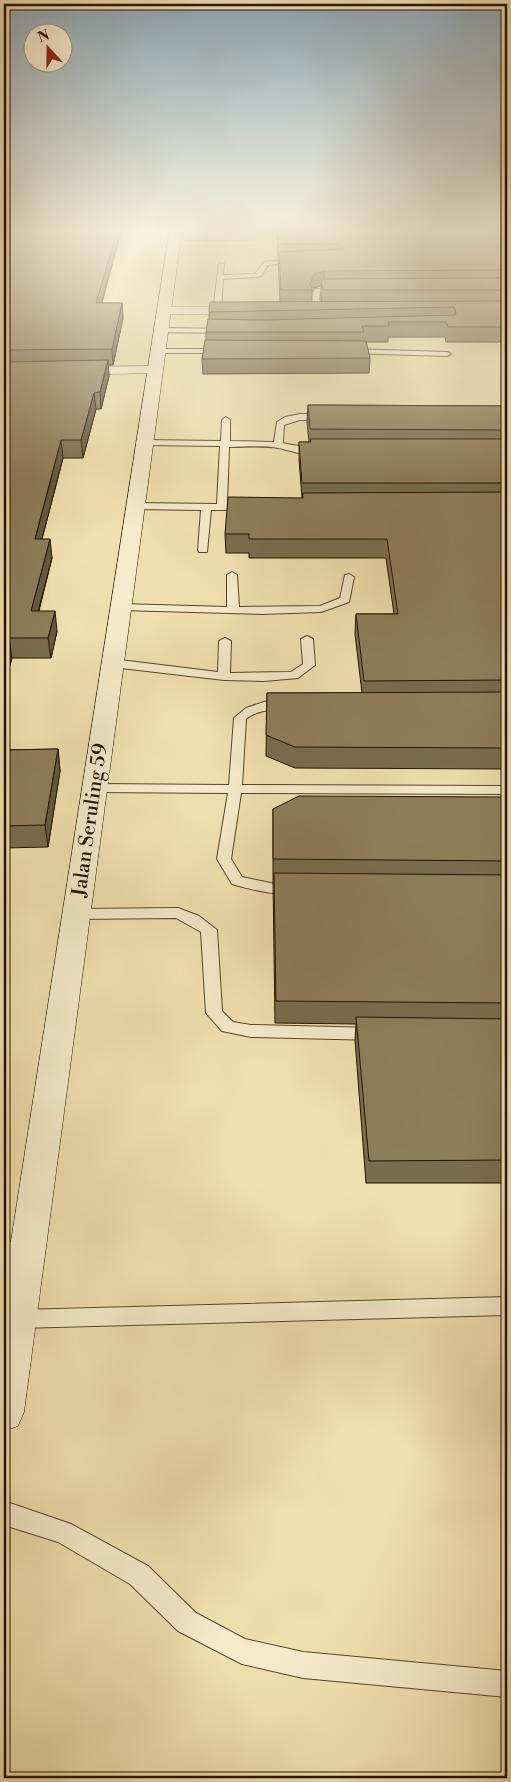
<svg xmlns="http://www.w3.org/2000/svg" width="511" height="1782" font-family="'Libre Bodoni',serif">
  <rect width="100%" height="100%" fill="#f0dfae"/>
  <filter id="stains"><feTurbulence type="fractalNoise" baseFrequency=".004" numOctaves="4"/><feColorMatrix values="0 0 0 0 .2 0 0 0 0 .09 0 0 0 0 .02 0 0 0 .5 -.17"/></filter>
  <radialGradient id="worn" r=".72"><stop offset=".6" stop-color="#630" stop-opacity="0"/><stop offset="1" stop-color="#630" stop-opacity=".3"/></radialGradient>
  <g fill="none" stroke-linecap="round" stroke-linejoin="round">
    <defs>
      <path id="service" d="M232 228H238L236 238 233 240 230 238Z
        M297 259 299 262 268 265 262 275 258 277 223 279 221 311 217 313 213 311 219 263 224 264 223 275 255 274 264 262Z
        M344 288 342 291 320 292 319 299 324 310 317 312 311 299 315 289Z
        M161 328 227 329 231 331 227 333 158 332 157 330Z
        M158 349H224L228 351 224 353H155L154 351Z
        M350 349 447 352 451 354 447 356 347 353 346 351Z
        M300 414H326L330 417 326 420H300L284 425 283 443C292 446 320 448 325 451 312 460 291 450 278 448 262 445 245 447 229 447L227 504H246L251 507 246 510H211L207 552H199L198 550 201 510 135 509 130 506 135 503 217 504 220 446 145 445 142 444V440L221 441 222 420 226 417 230 420V441L274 442 277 422 285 417Z
        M232 572 237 575 239 607 320 606 340 598 345 575 349 574 354 577 349 602 321 612 262 614 120 610 114 607 120 604 227 607V575Z
        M307 636 313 639 315 665 298 678 264 681 224 680 112 667 106 663 112 659 218 672 219 641 225 638 231 641 230 673 291 672 303 664 301 639Z
        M267 701H286L292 705C286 712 262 706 246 719L242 785 507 786V794L241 793 231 859 242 877 275 884H293L300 889C293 901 245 888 232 884L217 859 228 793 94 792 87 788 94 784 229 785 234 718 246 708Z
        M178 908 199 916 217 930 222 1011 233 1022 251 1025 376 1028 382 1030 384 1034 382 1038 376 1040 251 1037 222 1031 206 1013 201 932 176 918 76 919 71 918 68 914 71 910 76 909Z
        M507 1297V1315L18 1328 11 1326 8 1319 11 1312 18 1310Z
        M4 1501 71 1524 148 1566 196 1613 245 1639 303 1652 507 1671V1697L303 1678 242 1664 178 1631 130 1584 58 1542 4 1525Z"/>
      <path id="minor" d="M174 235H315L321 238 315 241 170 240 168 238Z
        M164 307H246L253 311 246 315 159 314 157 311 159 308Z
        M155 366 162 370 160 373 4 376V368Z"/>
      <path id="tertiary" d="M26 1238 39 1243 44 1254 39 1265 4 1276V1244Z"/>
      <path id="secondary" d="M170 228H182L24 1412 18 1426 4 1431V1286Z"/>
    </defs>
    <use href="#service" stroke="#56452c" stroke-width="2"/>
    <use href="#minor" stroke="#56452c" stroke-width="1"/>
    <use href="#tertiary" stroke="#56452c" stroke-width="1"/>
    <use href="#secondary" stroke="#231200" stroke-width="1"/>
    <use href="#service" fill="#f5eaca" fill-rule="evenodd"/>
    <use href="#minor" fill="#f5eaca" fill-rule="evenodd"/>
    <use href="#tertiary" fill="#f5eaca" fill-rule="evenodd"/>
    <use href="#secondary" fill="#f5eaca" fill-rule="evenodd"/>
  </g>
  <path fill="#7a6c4d" stroke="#231200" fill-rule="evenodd" d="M4 228H122L102 303H122L123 318 113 365H108L109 376 101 409H96L83 458H63L42 539 52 558 39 611 57 631 51 658H12L4 686Z
    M253 228H313V229H321V228H395V229H403V228H476V229L507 228V342H446L445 337H388V342H366L370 358 369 373 203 374 202 359 206 340V332L209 319V312L280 302 277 233H258L253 232ZM321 286V299L322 302H312V292L313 288Z
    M308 405 507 406V769L295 768 266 756 267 693H362L355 634 356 614H394L386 558H249V553H226L225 534 302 498 299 460V442H309L307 422Z
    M58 749 60 771 48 847 4 848V750Z
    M507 797V1183H366L355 1040 356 1024 275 1023 273 882V809Z"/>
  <path fill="#63583f" stroke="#231200" d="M118 228H122L97 318 96 303Z
    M324 271V285L321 284V286L313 288 312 292 310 284 314 274Z
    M122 303 123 318 113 365 112 349Z
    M108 360 109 376 101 409 100 392Z
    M94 393 96 409 83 458 81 440Z
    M61 440 63 458 37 558 35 539Z
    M50 539 52 558 33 631 31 611Z
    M55 611 57 631 51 658 48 638Z
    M9 638 12 658 4 686V654Z
    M58 749 60 771 48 847 45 825Z"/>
  <path fill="#8e7d5a" stroke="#231200" d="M4 228H118L96 303H122L112 349 4 350Z
    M277 229H507V270L324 271 314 274 310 284 312 290H281L279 252 344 249 341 244H278Z
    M507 278V290H324L321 284 322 279H325Z
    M507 301V327H448L446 322H388L389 326H362L364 332H206L208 319 264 320 455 315 456 313 454 307 209 312 210 302Z
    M205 340 366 341 370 358 202 359Z
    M108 360 100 392 94 393 81 440H61L35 539H50L31 611H55L48 638H9L4 654V362Z
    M308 405 507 406V430L310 429Z
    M310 439H507V483H302L299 442H311Z
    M507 492V680L364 681 356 614H398L387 539H249V534H225L228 497 303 498V493Z
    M507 692V748L295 747 266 735 267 693Z
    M58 749 45 825 4 826V750Z
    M299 796 507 797V861L273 859V809Z
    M274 873 507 875V1003L276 1001Z
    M356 1017 507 1019V1160L369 1161Z"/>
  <linearGradient id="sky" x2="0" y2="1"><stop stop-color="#8fa9b9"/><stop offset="0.48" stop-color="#f8f1db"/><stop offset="1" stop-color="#f8f1db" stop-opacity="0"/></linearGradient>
  <rect width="511" height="478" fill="url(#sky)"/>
  <g text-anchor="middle" stroke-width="4" stroke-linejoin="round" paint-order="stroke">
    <g font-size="20" fill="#231200" stroke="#f5eaca">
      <text transform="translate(89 820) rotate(-82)" y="7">Jalan Seruling 59</text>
    </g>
  </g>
  <rect width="511" height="1782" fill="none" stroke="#f0dfae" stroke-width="20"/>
  <rect x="5" y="5" width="501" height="1772" fill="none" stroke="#231200" stroke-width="2.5"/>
  <rect x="10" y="10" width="491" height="1762" fill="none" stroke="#231200"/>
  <g transform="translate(48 48) rotate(339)"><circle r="24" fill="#f5eaca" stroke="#a19479"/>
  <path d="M0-4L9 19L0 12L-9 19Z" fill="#8f2418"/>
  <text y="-8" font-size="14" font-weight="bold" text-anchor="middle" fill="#231200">N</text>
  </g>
  <rect width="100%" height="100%" filter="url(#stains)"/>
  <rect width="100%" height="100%" fill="url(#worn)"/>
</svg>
